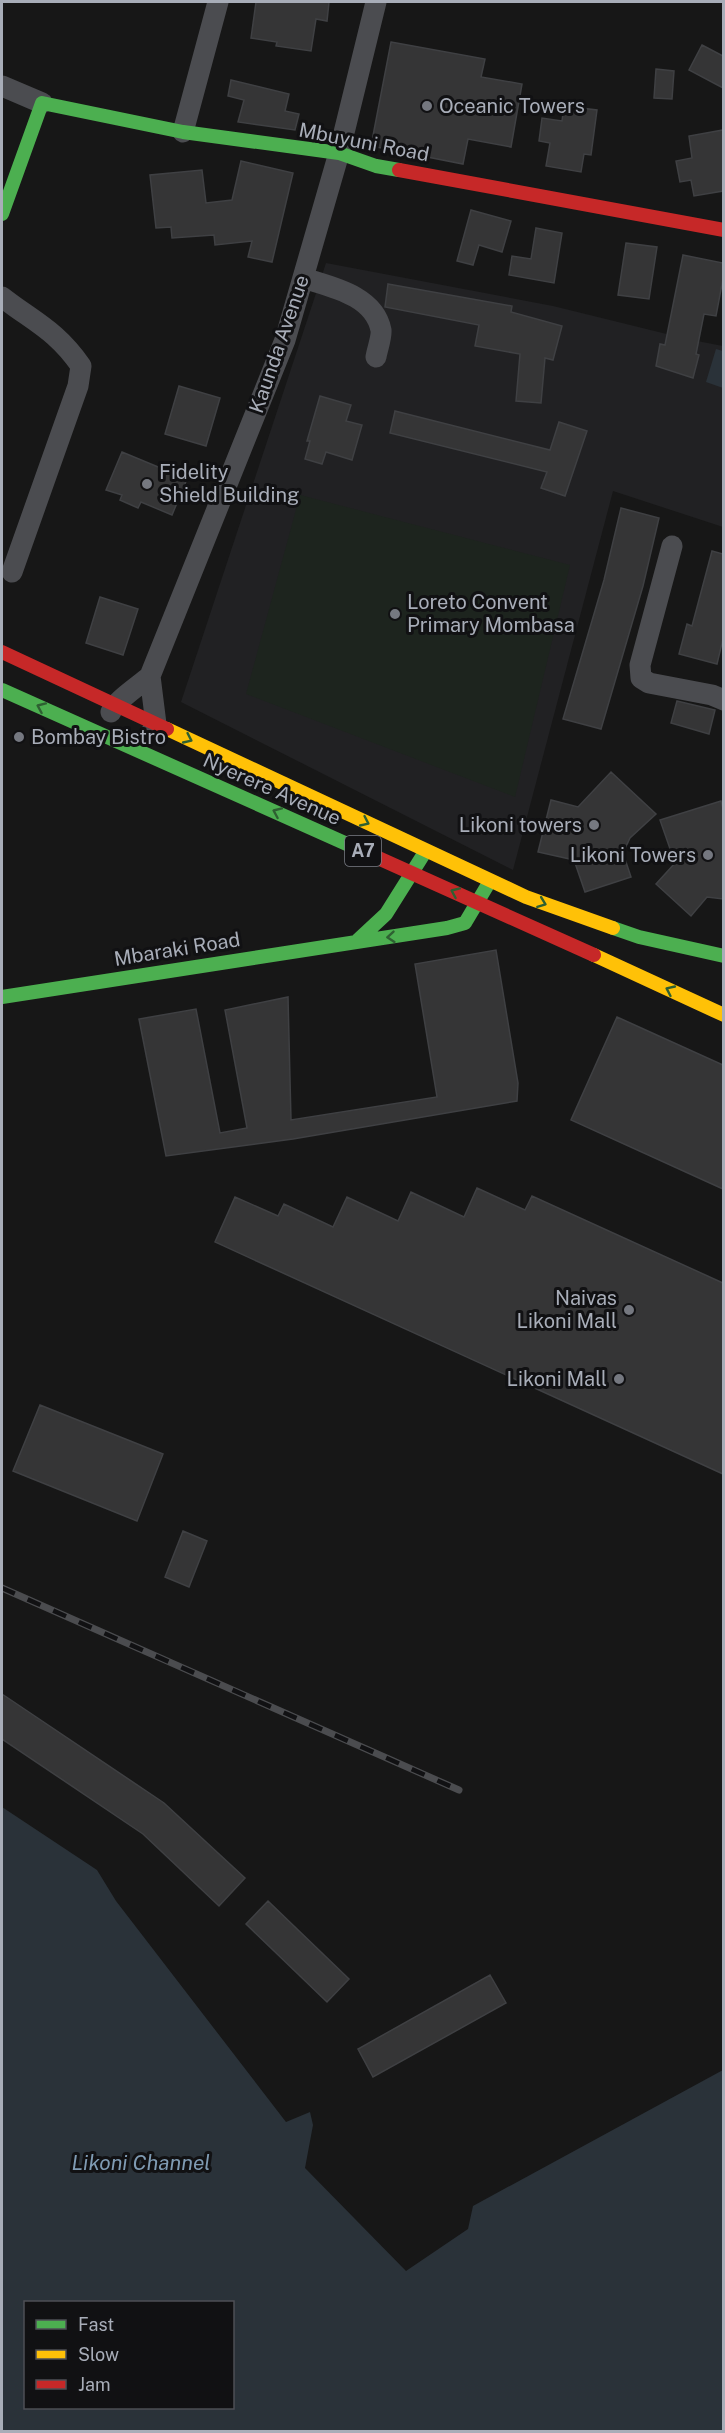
<svg xmlns="http://www.w3.org/2000/svg" width="725" height="2433" font-family="'Public Sans',sans-serif">
  <rect width="100%" height="100%" fill="#171717"/>
  <path fill="#212123" d="M326 263 553 306 687 339 723 346V527L613 491 513 870 181 702Z"/>
  <path fill="#1d241e" d="M300 495 570 565 515 797 246 694Z"/>
  <path fill="#2a3239" fill-rule="evenodd" d="M716 349 723 351V388L706 382Z
    M2 1807 97 1870 116 1901 286 2122 310 2112 313 2125 305 2168 406 2271 468 2229 473 2206 723 2070V2431H2ZM26 2302H232V2408H26Z"/>
  <path fill="#353536" stroke="#3f4043" stroke-width="1.5" d="M256 2H329L327 21 316 19 311 51 276 46 277 42 251 38Z
    M391 42 485 59 481 77 522 84 511 147 468 139 463 164 371 146Z
    M702 45 723 56V88L689 70Z
    M656 69 674 71 672 99 654 98Z
    M231 80 289 94 285 111 299 114 295 130 238 122 244 100 228 96Z
    M564 106 597 110 591 155 584 154 581 172 546 166 550 143 539 141 542 118 562 121Z
    M723 130V191L694 196 691 180 680 182 676 161 692 158 689 136Z
    M241 161 293 173 272 262 248 257 252 241 215 245 214 235 172 238 171 227 156 228 150 175 202 170 206 203 232 200Z
    M471 210 511 221 502 252 479 245 473 265 457 261Z
    M536 228 562 233 554 283 509 275 512 256 531 259Z
    M626 243 657 247 649 299 618 295Z
    M683 255 723 263V279L716 316 704 314 696 354 699 355 693 378 656 366 660 344 665 345Z
    M388 284 512 306 511 312 562 326 553 360 545 358 541 403 516 401 520 354 475 346 479 325 385 307Z
    M179 386 220 398 206 446 165 434Z
    M320 396 351 405 346 421 362 425 352 460 326 452 322 464 305 459 310 441H307Z
    M395 411 550 450 559 422 587 431 565 496 541 488 547 472 390 433Z
    M122 452 187 479 172 515 141 502 138 508 120 500 122 495 106 490Z
    M621 508 659 518 643 586 601 729 563 719 604 580Z
    M712 551 723 554V639L717 664 679 654 687 624 692 626Z
    M100 597 138 609 123 655 86 643Z
    M677 701 715 710 709 734 671 723Z
    M611 772 656 814 630 838 623 853 631 877 585 892 574 860 538 852 551 800 578 807Z
    M721 801 723 809V899L707 897 691 916 656 884 675 863 660 820Z
    M496 950 518 1083 517 1101 293 1139 166 1156 139 1019 196 1009 220 1133 247 1128 225 1010 288 997 291 1120 437 1097 415 964Z
    M617 1017 723 1065V1189L571 1120Z
    M477 1188 525 1210 532 1196 723 1283V1474L215 1242 235 1197 278 1216 284 1204 333 1227 347 1197 398 1221 411 1192 464 1217Z
    M40 1405 163 1454 137 1521 13 1471Z
    M183 1531 207 1541 189 1587 165 1577Z
    M2 1694 164 1803 245 1878 219 1906 143 1834 2 1739Z
    M268 1901 349 1979 327 2002 246 1924Z
    M490 1975 506 2003 373 2077 358 2049Z"/>
  <g fill="none" stroke-linecap="round" stroke-linejoin="round">
    <path stroke="#4b4c50" stroke-width="21" d="M2 86 42 103
      M183 132 218 2
      M303 278C331 287 374 295 381 330 382 337 377 350 376 357
      M2 297C34 322 56 330 81 366L78 386 12 572
      M672 546 640 665 641 678 649 683 712 695 724 700
      M150 676 156 724 152 731
      M111 712C115 701 140 685 150 676L285 340 339 153 376 2"/>
    <path stroke="#4caf50" stroke-width="14" d="M2 214 42 103 183 132 339 153 376 166 399 170
      M2 690 367 853
      M613 928 639 937 724 956
      M358 940 386 914 425 852
      M2 997 447 928 465 923 490 881"/>
    <path stroke="#ffc107" stroke-width="14" d="M167 729 526 897 613 928
      M594 955 724 1015"/>
    <path stroke="#c62828" stroke-width="14" d="M399 170 724 230
      M2 652 167 729
      M367 853 594 955"/>
    <defs>
      <path id="rail" d="M2 1588 459 1790"/>
    </defs>
    <use href="#rail" stroke="#4b4c4f" stroke-width="7"/>
    <use href="#rail" stroke="#111113" stroke-width="4.5" stroke-dasharray="14" stroke-linecap="butt"/>
  </g>
  <defs><path id="oneway-chevron" d="M-2-3.5L2.5 0L-2 3.5" fill="none" stroke-width="1.6" stroke-linecap="round" stroke-linejoin="round" transform="scale(1.5)"/></defs>
  <g stroke="#2e6032">
    <use href="#oneway-chevron" transform="translate(41 707) rotate(-156)"/>
    <use href="#oneway-chevron" transform="translate(188 739) rotate(25)"/>
    <use href="#oneway-chevron" transform="translate(277 812) rotate(-156)"/>
    <use href="#oneway-chevron" transform="translate(365 822) rotate(25)"/>
    <use href="#oneway-chevron" transform="translate(455 892) rotate(-156)"/>
    <use href="#oneway-chevron" transform="translate(542 903) rotate(21)"/>
    <use href="#oneway-chevron" transform="translate(391 937) rotate(175)"/>
    <use href="#oneway-chevron" transform="translate(670 990) rotate(-155)"/>
  </g>
  <g fill="#757880" stroke="#111113" stroke-width="2">
    <circle cx="427" cy="106" r="6"/>
    <circle cx="147" cy="484" r="6"/>
    <circle cx="395" cy="614" r="6"/>
    <circle cx="19" cy="737" r="6"/>
    <circle cx="594" cy="825" r="6"/>
    <circle cx="708" cy="855" r="6"/>
    <circle cx="629" cy="1310" r="6"/>
    <circle cx="619" cy="1379" r="6"/>
  </g>
  <g text-anchor="middle" stroke-width="6" stroke-linejoin="round" paint-order="stroke">
    <rect fill="#111113" stroke="#7b7e86" stroke-width="1.5" x="345" y="836" width="36" height="30" rx="4.5"/>
    <g font-size="18" font-weight="bold" fill="#a8adb8">
      <text x="363" y="857">A7</text>
    </g>
    <g font-size="20" fill="#a8adb8" stroke="#111113" text-anchor="start">
      <text x="439" y="113">Oceanic Towers</text>
      <text x="159" y="479">Fidelity<tspan x="159" dy="23">Shield Building</tspan></text>
      <text x="407" y="609">Loreto Convent<tspan x="407" dy="23">Primary Mombasa</tspan></text>
      <text x="31" y="744">Bombay Bistro</text>
      <text x="582" y="832" text-anchor="end">Likoni towers</text>
      <text x="696" y="862" text-anchor="end">Likoni Towers</text>
      <text x="617" y="1305" text-anchor="end">Naivas<tspan x="617" dy="23">Likoni Mall</tspan></text>
      <text x="607" y="1386" text-anchor="end">Likoni Mall</text>
    </g>
    <g font-size="20" fill="#a8adb8" stroke="#111113">
      <text transform="translate(364 142) rotate(11)" y="7">Mbuyuni Road</text>
      <text transform="translate(279 344) rotate(-71)" y="7">Kaunda Avenue</text>
      <text transform="translate(272 789) rotate(24)" y="7">Nyerere Avenue</text>
      <text transform="translate(177 949) rotate(-9)" y="7">Mbaraki Road</text>
    </g>
    <g font-size="21" font-style="italic" fill="#7f9bb3" stroke="#111113">
      <text x="141" y="2170">Likoni Channel</text>
    </g>
  </g>
  <rect width="725" height="2433" fill="none" stroke="#a8adb8" stroke-width="6"/>
  <rect x="24" y="2301" width="210" height="108" fill="#111113" stroke="#4d4f55" stroke-width="1.5"/>
  <rect x="36" y="2320" width="30" height="9" fill="#4caf50" stroke="#4d4f55" stroke-width="1.5"/>
  <text x="78" y="2331" font-size="18" fill="#a8adb8">Fast</text>
  <rect x="36" y="2350" width="30" height="9" fill="#ffc107" stroke="#4d4f55" stroke-width="1.5"/>
  <text x="78" y="2361" font-size="18" fill="#a8adb8">Slow</text>
  <rect x="36" y="2380" width="30" height="9" fill="#c62828" stroke="#4d4f55" stroke-width="1.5"/>
  <text x="78" y="2391" font-size="18" fill="#a8adb8">Jam</text>
</svg>
